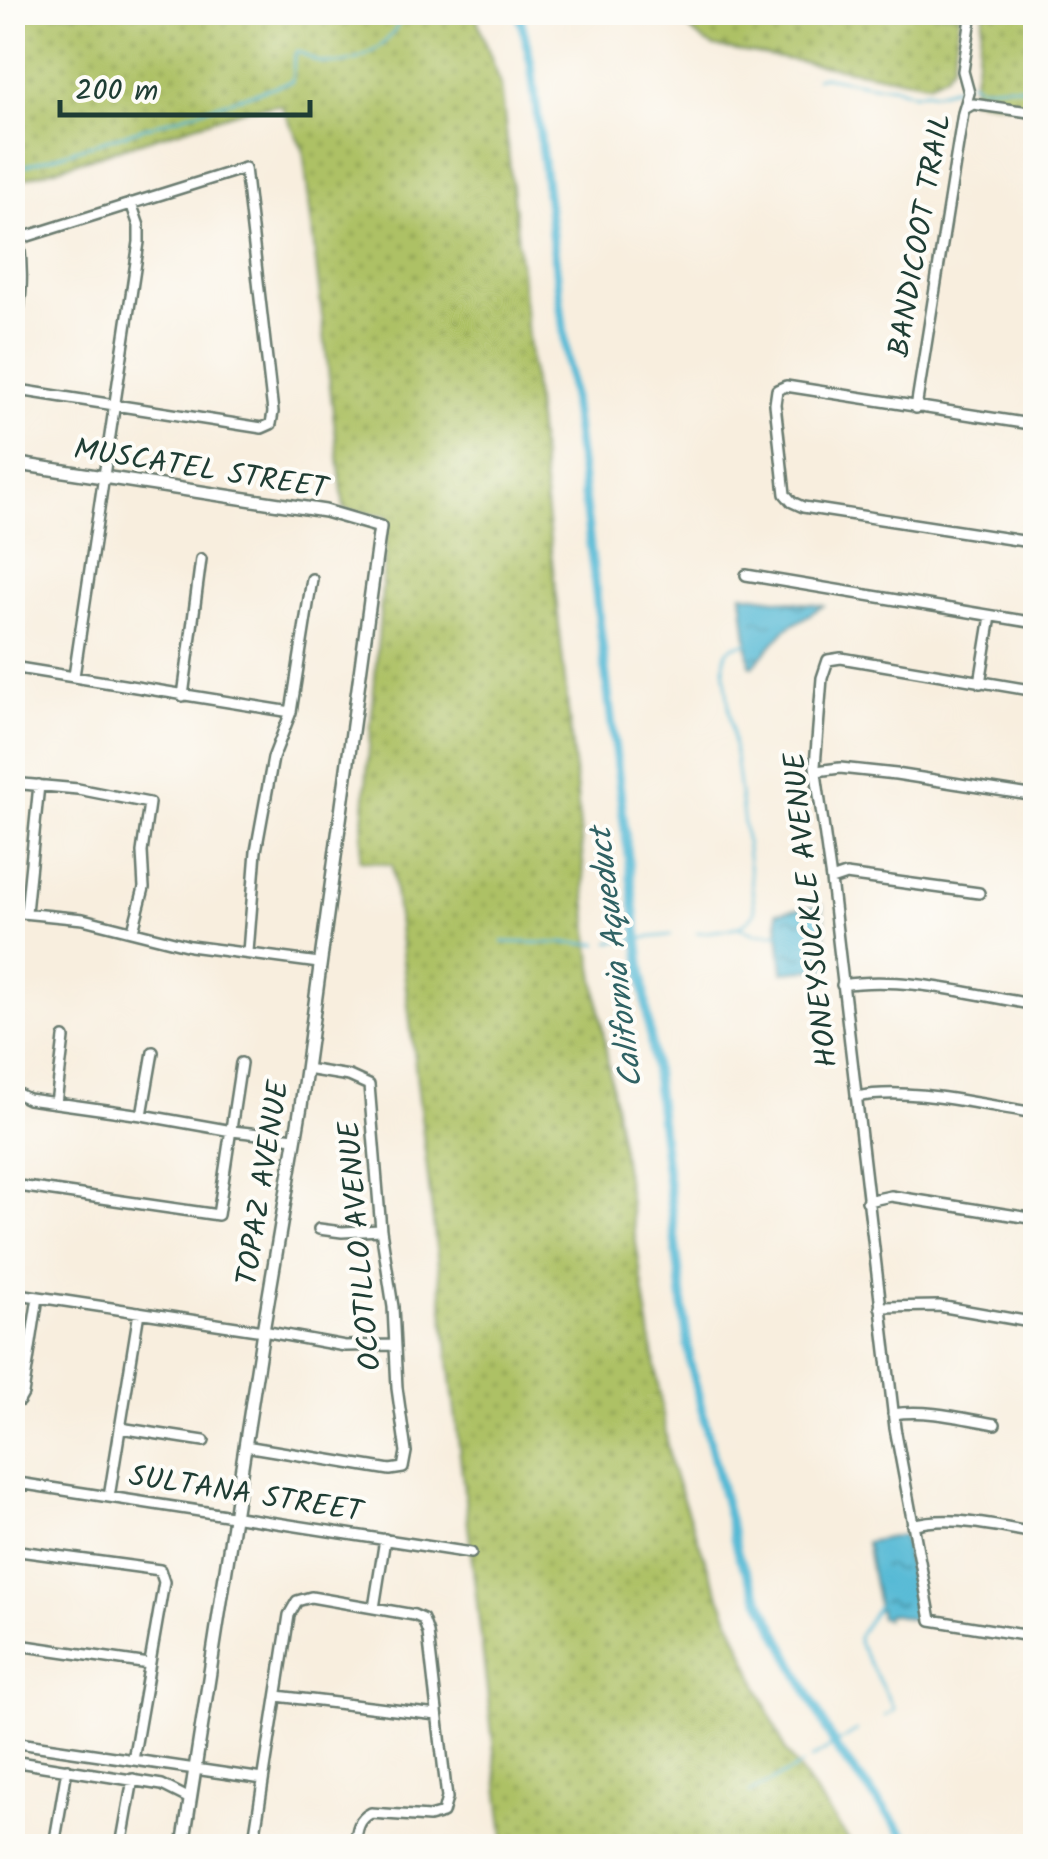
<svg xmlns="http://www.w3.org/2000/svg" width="1048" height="1859" font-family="Kalam,sans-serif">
  <defs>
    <pattern id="grass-dots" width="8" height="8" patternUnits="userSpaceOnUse" patternTransform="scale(2.5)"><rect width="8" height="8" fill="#adc165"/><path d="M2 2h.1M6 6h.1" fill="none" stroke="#8c9e54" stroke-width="1.8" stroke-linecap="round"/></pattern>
    <pattern id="water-ripples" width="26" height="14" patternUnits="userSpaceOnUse" patternTransform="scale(2.5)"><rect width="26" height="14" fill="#56bad5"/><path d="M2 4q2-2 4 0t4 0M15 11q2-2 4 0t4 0" fill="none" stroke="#4798ae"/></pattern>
  </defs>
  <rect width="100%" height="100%" fill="#fdfcf7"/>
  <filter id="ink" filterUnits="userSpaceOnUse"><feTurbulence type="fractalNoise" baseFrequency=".01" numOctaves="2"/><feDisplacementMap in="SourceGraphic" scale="20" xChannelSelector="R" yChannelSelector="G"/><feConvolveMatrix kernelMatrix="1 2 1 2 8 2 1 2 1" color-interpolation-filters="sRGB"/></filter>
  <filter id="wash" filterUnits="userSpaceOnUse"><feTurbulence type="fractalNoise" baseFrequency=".0048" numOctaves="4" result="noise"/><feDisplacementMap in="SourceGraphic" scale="40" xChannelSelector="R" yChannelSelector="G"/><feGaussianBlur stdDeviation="2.25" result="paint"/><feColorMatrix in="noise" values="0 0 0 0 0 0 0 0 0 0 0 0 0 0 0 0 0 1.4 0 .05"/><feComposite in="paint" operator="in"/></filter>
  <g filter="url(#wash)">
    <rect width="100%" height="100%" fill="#f8eede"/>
    <path fill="url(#grass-dots)" stroke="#667f4c" stroke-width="2.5" d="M13 13H475L501 85 576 784 591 954 671 1467 711 1575 786 1752 853 1846H505L392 865 360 860 388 516 344 509 303 149 281 105 249 108 13 182Z
      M683 13V12L960 13 953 63 945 75 928 83 714 47C699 39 685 30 683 13Z
      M984 13H1035V108L971 99Z"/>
    <path fill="url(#water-ripples)" stroke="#3a7c84" stroke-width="2.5" d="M742 594 823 606 786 629 753 666 750 665Z
      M822 905 829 968 783 972 777 912Z
      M903 1535 918 1620C906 1619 899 1614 887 1614L886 1619 880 1617 866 1542Z"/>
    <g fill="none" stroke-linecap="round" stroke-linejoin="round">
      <path stroke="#56bad5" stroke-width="2.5" d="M816 78 823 76 871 85 893 86 914 94 925 91 935 93 960 86 963 82
        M970 81 980 87 1008 85 1036 89
        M12 170 292 81 294 57 297 51C304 54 312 60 319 62 353 70 394 46 403 12
        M738 927 755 934 779 933
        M697 933C717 930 744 932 755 912L724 668C724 648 729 646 748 643
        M502 942 598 944
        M610 942 671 935
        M878 1606 858 1636 859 1644 895 1710 885 1716
        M811 1759 857 1731
        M750 1793 802 1765"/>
      <path stroke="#56bad5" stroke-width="9" d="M519 12 531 63 690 1362 738 1555 836 1748 913 1846"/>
    </g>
  </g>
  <g filter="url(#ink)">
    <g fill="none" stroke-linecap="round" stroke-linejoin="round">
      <defs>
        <path id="minor" d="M966 108 973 104 1036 113
          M12 241 245 168 273 412 271 424 262 428 12 389
          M12 358C18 316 26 281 18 239
          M916 408 963 113 969 93 963 71 972 12
          M1036 425 786 386 777 390 775 404 785 494 792 502 803 507 1036 543
          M746 575 1036 623
          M12 667 291 712
          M74 676 139 242V226L131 203
          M980 683 991 616
          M1036 691 841 658 828 660 822 678 815 766 831 880 895 1428 931 1620 1036 1637
          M183 696 201 559
          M816 771 840 768 896 774 1036 796
          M12 783 78 789 149 803 142 852 144 888 133 930
          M831 880 846 875 979 893
          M12 912 83 919 190 946 319 963
          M26 912 39 785
          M248 952 256 851 273 758 291 712 312 579
          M842 985C903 975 975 995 1036 1005
          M12 1091 28 1099 142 1115 232 1131 295 1138
          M856 1097C910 1086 980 1105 1036 1113
          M56 1103 64 1038
          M142 1115 153 1052
          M12 1185 218 1215 241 1063
          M867 1201 891 1196 1036 1219
          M319 1229 342 1232 381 1230
          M12 1293 263 1331 345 1346 394 1345
          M880 1307 939 1306 1036 1323
          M12 1405 19 1401 23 1394 38 1297
          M893 1414C927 1409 961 1418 995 1424
          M120 1428 204 1441
          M245 1446 390 1470 403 1468 406 1452 397 1388 393 1307 381 1230 369 1085 349 1076 306 1069
          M12 1482 471 1553
          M109 1497 139 1312
          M912 1525C951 1514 996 1527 1036 1533
          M12 1543 20 1483
          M12 1550 160 1570 164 1582 133 1760
          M374 1608 385 1539
          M12 1644 149 1664
          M277 1696 437 1715
          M12 1742 263 1779
          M12 1761 162 1785 190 1799
          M54 1846 67 1769
          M121 1846 133 1779
          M253 1846 289 1615 297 1601 311 1597 414 1615 423 1619 428 1633 447 1798 443 1813 429 1817 371 1813C357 1820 357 1832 355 1846"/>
        <path id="tertiary" d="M12 463 325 511 380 527 301 1106 263 1331 183 1846"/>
      </defs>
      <use href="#minor" stroke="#6b7b70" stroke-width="14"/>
      <use href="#tertiary" stroke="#6b7b70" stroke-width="16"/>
      <use href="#minor" stroke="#fff" stroke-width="9"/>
      <use href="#tertiary" stroke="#fff" stroke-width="11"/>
    </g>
  </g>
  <g text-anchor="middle" stroke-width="8" stroke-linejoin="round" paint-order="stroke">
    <g font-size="30" fill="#1f3d34" stroke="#fdfcf7">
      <text transform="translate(919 235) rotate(-80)" y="10">BANDICOOT TRAIL</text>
      <text transform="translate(201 468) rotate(9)" y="10">MUSCATEL STREET</text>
      <text transform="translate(810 910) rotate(-96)" y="10">HONEYSUCKLE AVENUE</text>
      <text transform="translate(262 1183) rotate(-81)" y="10">TOPAZ AVENUE</text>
      <text transform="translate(359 1246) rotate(-95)" y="10">OCOTILLO AVENUE</text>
      <text transform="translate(246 1493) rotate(9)" y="10">SULTANA STREET</text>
    </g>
    <g font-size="32" font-style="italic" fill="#306264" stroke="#fdfcf7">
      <text transform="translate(615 958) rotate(-97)" y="11">California Aqueduct</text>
    </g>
  </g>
  <rect width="1048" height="1859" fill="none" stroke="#fdfcf7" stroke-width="50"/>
  <path d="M60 100v15h250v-15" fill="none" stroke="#1f3d34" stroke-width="5"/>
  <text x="75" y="100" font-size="30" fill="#1f3d34" stroke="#fdfcf7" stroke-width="8" paint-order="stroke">200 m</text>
</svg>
